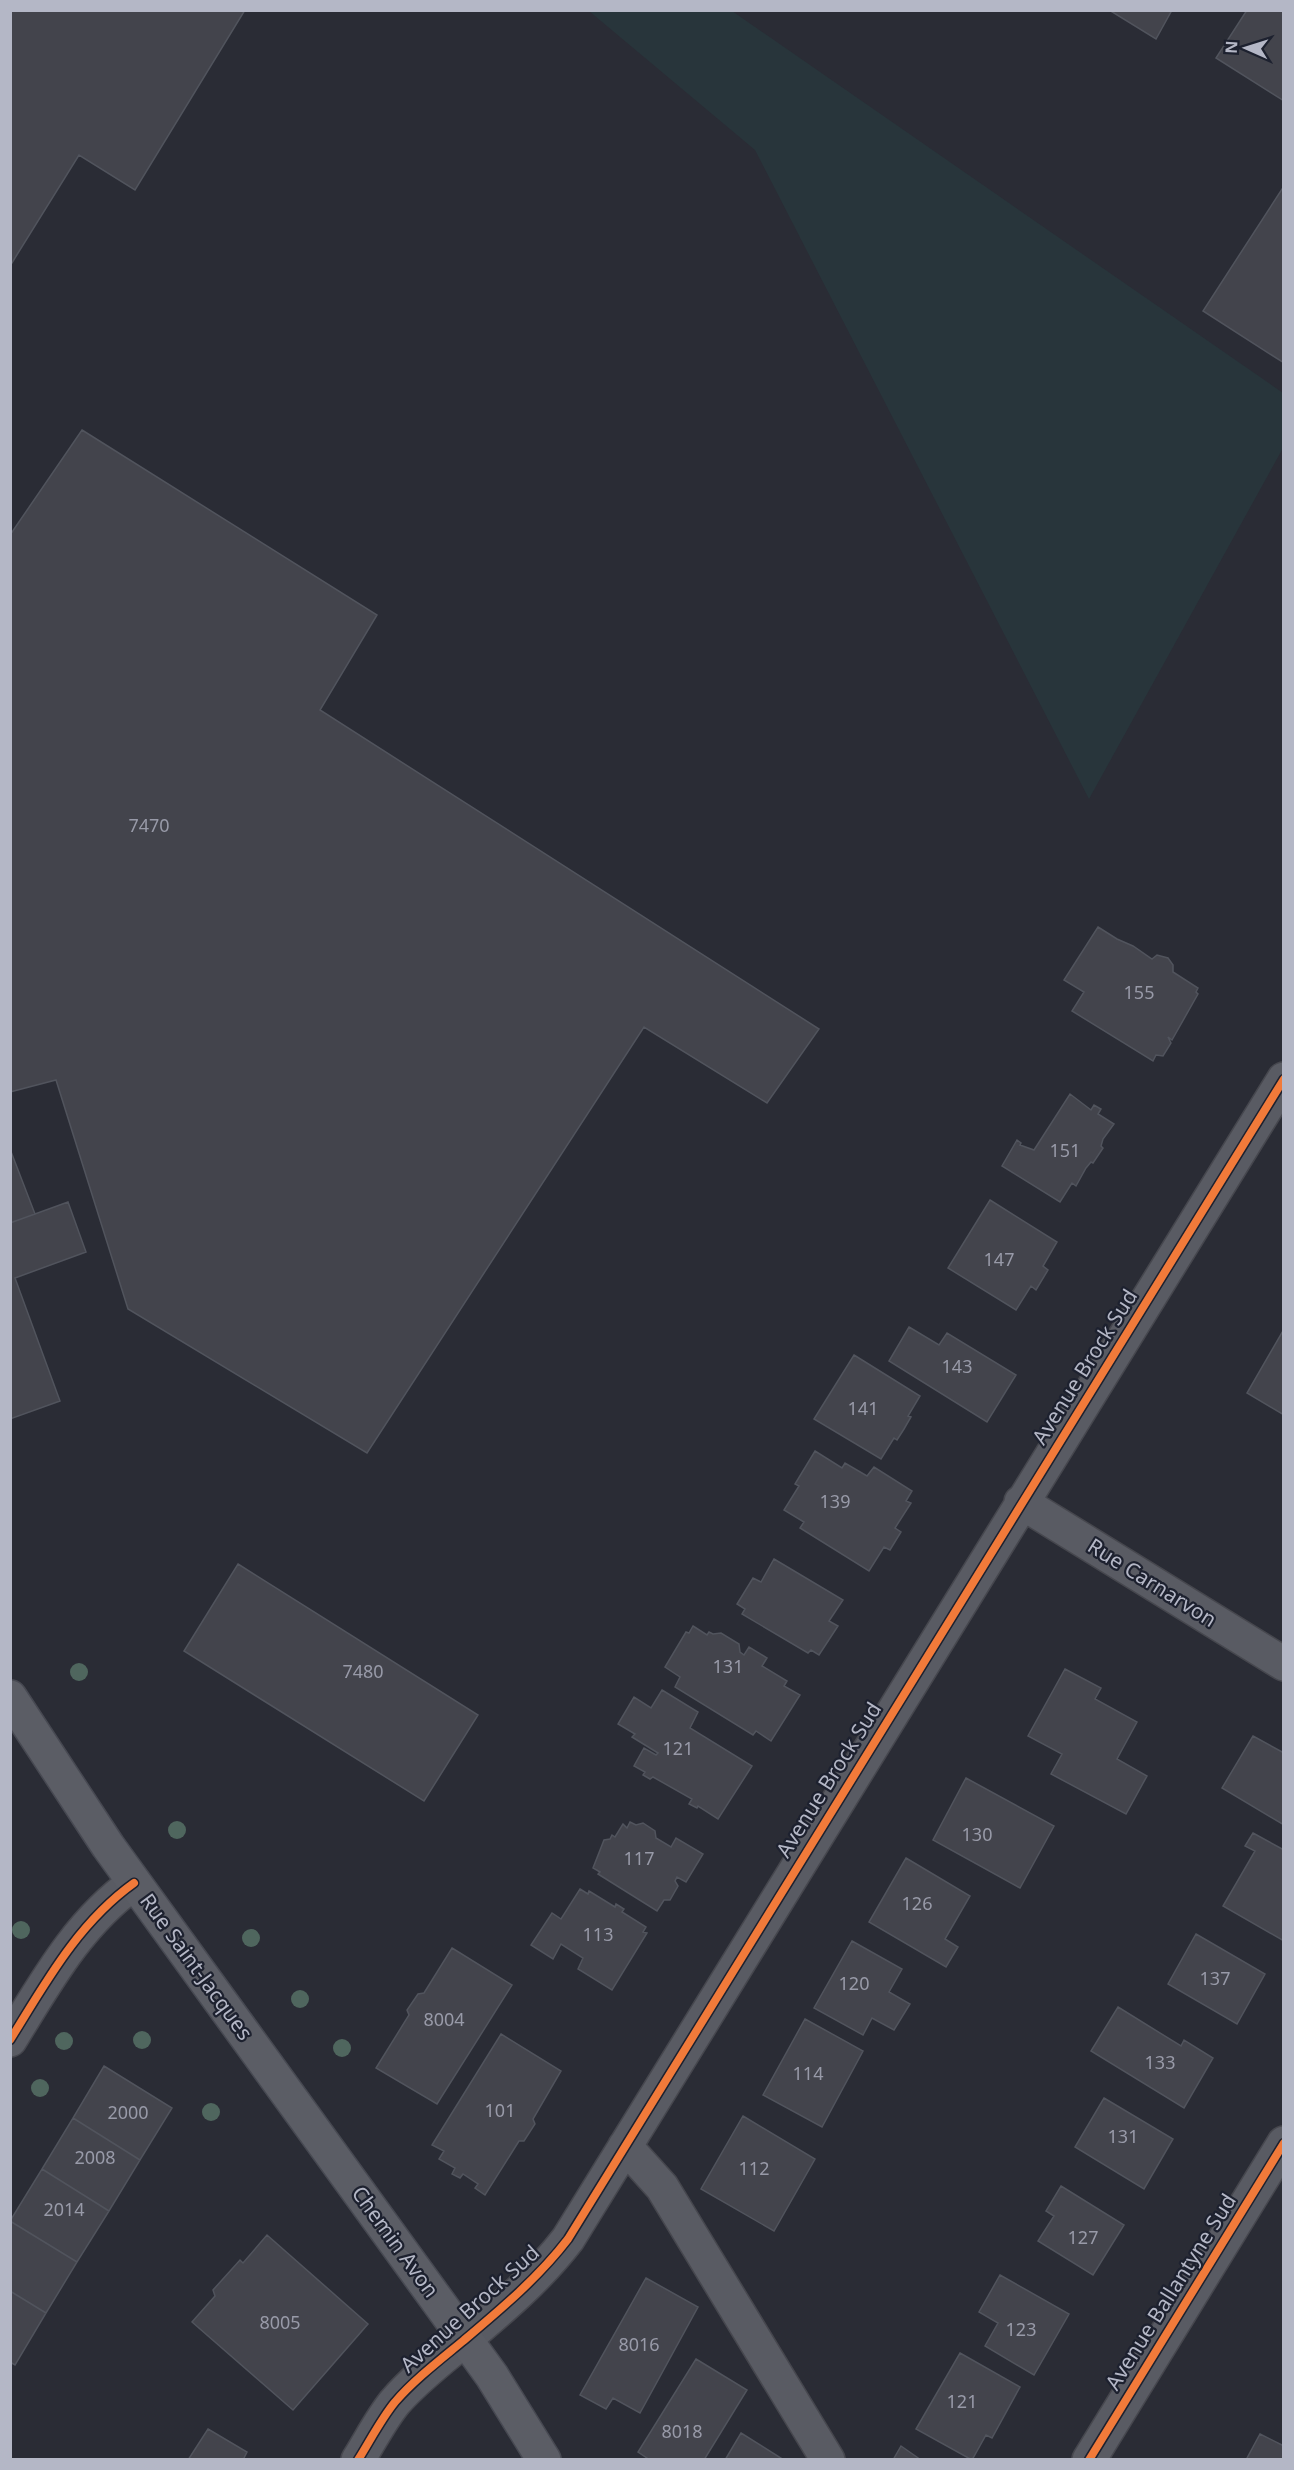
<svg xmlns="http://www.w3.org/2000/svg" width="1294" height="2470" font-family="'Noto Sans',sans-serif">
  <rect width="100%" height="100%" fill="#2a2c35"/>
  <path fill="#28353b" d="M589 11H732L1283 393V448L1089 799 755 150Z"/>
  <path fill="#43444c" stroke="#51545d" stroke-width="1.5" d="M10 10H245L135 190 79 155 10 266Z
    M1109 10H1172L1156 39Z
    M1247 10H1284V101L1216 58Z
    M1284 186V363L1203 311Z
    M82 430 377 615 320 710 819 1029 767 1103 644 1027 367 1453 128 1309 56 1080 10 1092V535Z
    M1098 927 1117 939 1133 946 1152 959 1157 955 1168 958 1173 965V972L1198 988 1196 992 1198 994 1172 1040 1168 1037 1171 1043 1163 1056 1156 1055 1153 1061 1072 1011 1084 992 1064 980Z
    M1070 1094 1091 1110 1094 1105 1101 1109 1098 1114 1114 1124 1103 1139 1101 1146 1103 1148 1093 1163 1091 1162 1086 1168 1076 1186 1072 1183 1060 1202 1002 1166 1017 1140 1021 1143 1020 1145 1034 1150Z
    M10 1149 35 1214 10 1223Z
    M990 1200 1057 1242 1043 1266 1048 1270 1036 1290 1031 1286 1016 1310 948 1268Z
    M68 1202 86 1252 15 1278 60 1401 10 1419V1223Z
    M909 1327 939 1345 947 1333 1016 1375 987 1422 889 1361Z
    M1284 1329V1415L1247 1393Z
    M854 1355 920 1396 908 1416 911 1417 904 1429 897 1440 894 1438 881 1459 814 1419Z
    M815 1451 842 1468 845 1463 867 1476 874 1467 912 1491 906 1501 911 1503 895 1528 901 1532 890 1550 884 1547 869 1571 800 1528 804 1522 784 1510 799 1486 795 1484Z
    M774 1559 843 1600 829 1621 838 1626 819 1655 811 1650 808 1653 742 1614 745 1609 737 1604 753 1578 761 1582Z
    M238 1564 478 1715 424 1801 184 1651Z
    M693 1626 707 1635 709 1632 713 1634 721 1633 739 1644 740 1652 744 1655 749 1647 767 1658 762 1666 787 1681 784 1686 800 1695 771 1741 756 1731 753 1735 675 1687 680 1677 665 1667 686 1632 689 1633Z
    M1065 1669 1101 1688 1095 1699 1137 1722 1117 1759 1147 1776 1126 1814 1051 1774 1062 1754 1028 1736Z
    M662 1690 698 1712 690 1728 752 1766 718 1819 698 1806 697 1808 689 1804 692 1799 653 1777 650 1779 643 1775 645 1772 634 1766 644 1748 656 1755 658 1753 632 1737 635 1734 618 1724 634 1697 651 1708Z
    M1253 1736 1284 1753V1825L1222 1788Z
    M966 1778 1054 1826 1020 1888 933 1840Z
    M630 1822 636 1825 643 1823 655 1831 656 1838 671 1847 676 1838 703 1854 686 1882 677 1877 675 1881 678 1886 670 1900H664L657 1911 598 1874 600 1872 593 1868 604 1840 610 1839 612 1835 615 1837 623 1824 627 1828Z
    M1253 1833 1284 1850V1941L1223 1906 1255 1851 1245 1846Z
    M906 1858 970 1896 945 1939 958 1947 946 1967 869 1922Z
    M580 1889 588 1894 589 1891 615 1907 616 1904 624 1909 622 1912 646 1927 643 1932 647 1933 612 1990 578 1969 583 1958 561 1944 553 1959 531 1945 552 1913 561 1919Z
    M1196 1934 1265 1974 1237 2024 1168 1984Z
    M852 1941 902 1969 889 1992 910 2004 894 2030 872 2018 863 2035 814 2008Z
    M452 1948 512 1985 437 2104 376 2068 409 2015 407 2010 418 1994 424 1993Z
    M1118 2007 1181 2046 1184 2040 1213 2058 1184 2108 1091 2051Z
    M805 2019 863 2051 822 2127 763 2095Z
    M501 2034 561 2071 533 2119 535 2124 524 2141H519L485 2195 475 2188 478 2184 463 2174 460 2178 452 2174 455 2168 439 2159 444 2151 432 2145Z
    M104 2066 172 2108 140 2160 73 2118Z
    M1104 2098 1173 2139 1144 2189 1075 2147Z
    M743 2116 815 2159 774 2231 701 2189Z
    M73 2118 140 2160 109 2211 42 2169Z
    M42 2169 109 2211 77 2262 10 2221Z
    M1061 2186 1124 2225 1093 2275 1038 2241 1054 2216 1046 2211Z
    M10 2221 77 2262 46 2313 10 2291Z
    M267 2235 368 2324 293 2410 192 2322 215 2296 213 2290 240 2260 243 2263Z
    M1000 2275 1069 2314 1034 2375 985 2346 998 2323 979 2312Z
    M646 2278 698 2307 640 2413 613 2398 606 2409 580 2395Z
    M10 2291 46 2313 15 2365 10 2362Z
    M960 2353 1020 2387 992 2438 986 2435 972 2460 916 2429Z
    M696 2359 747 2390 704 2460H650L638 2452Z
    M208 2429 247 2452 243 2460H188Z
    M741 2433 784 2460H725Z
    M1260 2434 1284 2446V2460H1246Z
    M901 2446 921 2460H893Z"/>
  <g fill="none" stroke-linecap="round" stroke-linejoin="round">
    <defs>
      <path id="minor" d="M1021 1502 1284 1664
        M10 2040C46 1982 78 1923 134 1883
        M625 2146 662 2187 828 2460
        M358 2460C370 2441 381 2419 395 2402 415 2379 440 2360 463 2341 501 2309 538 2278 568 2239L1284 1079
        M1089 2460 1284 2143"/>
      <path id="major" d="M10 1697 108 1846 492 2376 544 2460"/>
    </defs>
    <use href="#minor" stroke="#46474e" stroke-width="36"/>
    <use href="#major" stroke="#474952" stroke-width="36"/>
    <use href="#minor" stroke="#595b63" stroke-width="33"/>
    <use href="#major" stroke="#5b5d65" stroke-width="33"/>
    <defs>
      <path id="cycleway" d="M10 2040C46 1982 78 1923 134 1883
        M358 2460C370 2441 381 2419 395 2402 415 2379 440 2360 463 2341 501 2309 538 2278 568 2239L1284 1079
        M1089 2460 1284 2143"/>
    </defs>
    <use href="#cycleway" stroke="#1d212f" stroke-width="11"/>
    <use href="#cycleway" stroke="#f17a3a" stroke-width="8"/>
  </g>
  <g fill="#4f665e">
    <circle cx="79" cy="1672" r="9"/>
    <circle cx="177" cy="1830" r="9"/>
    <circle cx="21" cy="1930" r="9"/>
    <circle cx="251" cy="1938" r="9"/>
    <circle cx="300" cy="1999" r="9"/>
    <circle cx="142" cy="2040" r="9"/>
    <circle cx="64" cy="2041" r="9"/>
    <circle cx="342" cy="2048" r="9"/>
    <circle cx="40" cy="2088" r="9"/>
    <circle cx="211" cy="2112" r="9"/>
  </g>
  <g text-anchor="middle" stroke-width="4.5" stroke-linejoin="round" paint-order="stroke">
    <g font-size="18" fill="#989aa8">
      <text x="149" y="832">7470</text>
      <text x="1139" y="999">155</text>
      <text x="1065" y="1157">151</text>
      <text x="999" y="1266">147</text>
      <text x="957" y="1373">143</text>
      <text x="863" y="1415">141</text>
      <text x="835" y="1508">139</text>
      <text x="728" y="1673">131</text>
      <text x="363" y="1678">7480</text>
      <text x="678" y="1755">121</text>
      <text x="977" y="1841">130</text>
      <text x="639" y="1865">117</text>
      <text x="917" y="1910">126</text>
      <text x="598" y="1941">113</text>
      <text x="1215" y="1985">137</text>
      <text x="854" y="1990">120</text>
      <text x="444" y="2026">8004</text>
      <text x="1160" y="2069">133</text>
      <text x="808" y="2080">114</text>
      <text x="500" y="2117">101</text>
      <text x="128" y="2119">2000</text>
      <text x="1123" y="2143">131</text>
      <text x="95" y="2164">2008</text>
      <text x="754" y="2175">112</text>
      <text x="64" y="2216">2014</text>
      <text x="1083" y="2244">127</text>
      <text x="280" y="2329">8005</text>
      <text x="1021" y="2336">123</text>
      <text x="639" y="2351">8016</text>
      <text x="962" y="2408">121</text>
      <text x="682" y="2438">8018</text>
    </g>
    <g font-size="21" fill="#b4b7c6" stroke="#1d212f">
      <text transform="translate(1085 1367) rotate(-58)" y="7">Avenue Brock Sud</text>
      <text transform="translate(1152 1583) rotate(32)" y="7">Rue Carnarvon</text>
      <text transform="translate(829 1780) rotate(-58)" y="7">Avenue Brock Sud</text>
      <text transform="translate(196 1967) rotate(54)" y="7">Rue Saint-Jacques</text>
      <text transform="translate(395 2242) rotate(54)" y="7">Chemin Avon</text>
      <text transform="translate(1171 2292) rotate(-58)" y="7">Avenue Ballantyne Sud</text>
      <text transform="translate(470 2309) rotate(-42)" y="7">Avenue Brock Sud</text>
    </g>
  </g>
  <rect width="1294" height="2470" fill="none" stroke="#b4b7c6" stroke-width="24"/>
  <g transform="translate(1246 48) rotate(273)" stroke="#1d212f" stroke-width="4.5" paint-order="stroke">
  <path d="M0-4.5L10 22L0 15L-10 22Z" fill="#b4b7c6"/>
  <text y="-9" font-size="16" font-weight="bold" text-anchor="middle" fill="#b4b7c6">N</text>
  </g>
</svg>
